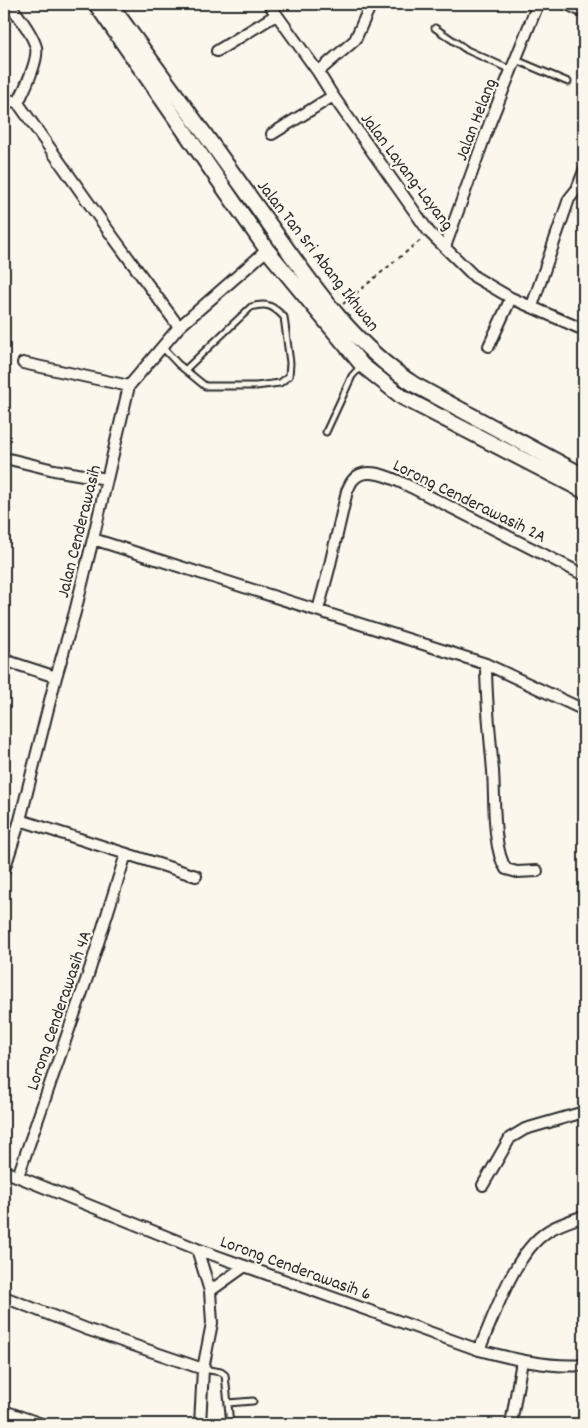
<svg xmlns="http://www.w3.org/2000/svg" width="588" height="1428" font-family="Dekko,sans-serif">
  <rect width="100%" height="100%" fill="#fbf7ec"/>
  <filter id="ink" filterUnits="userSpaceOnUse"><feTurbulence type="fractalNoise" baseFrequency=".02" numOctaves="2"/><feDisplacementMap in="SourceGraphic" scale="10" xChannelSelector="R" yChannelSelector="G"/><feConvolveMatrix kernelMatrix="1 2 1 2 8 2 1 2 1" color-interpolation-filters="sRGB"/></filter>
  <g filter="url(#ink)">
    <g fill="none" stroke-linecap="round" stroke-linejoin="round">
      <defs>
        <path id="lane" d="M561 4 584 15
          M435 28 467 50 511 70
          M516 60 568 82
          M162 347 178 364 205 386H256L280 383 289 376 290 363 284 317C273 306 267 302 251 307L186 369
          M326 432 352 376 362 365
          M4 832 14 837
          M203 1369 221 1372 225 1375 230 1424
          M228 1403 253 1401"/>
        <path id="street" d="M9 4C18 15 32 34 36 47 39 61 24 90 18 103
          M269 4 318 72 333 96 429 232 475 277 511 298 584 330
          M217 51 276 15
          M318 72 355 40 371 4
          M4 98 18 103 105 226 179 327
          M272 134 333 96
          M445 247 489 125 538 4
          M532 306 569 199 577 189 584 171
          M489 346 511 298
          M23 363 129 386
          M9 459 54 470 107 479
          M93 539 486 664 584 710
          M318 610 329 569 347 491C349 488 350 483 353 480 366 463 398 481 413 488L584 575
          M4 660 56 677
          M486 664C486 700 490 735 493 771 495 797 492 848 506 869L517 872 537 871
          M20 820 196 876
          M4 870 20 820 56 677 75 612 93 539 129 386 179 327 267 250
          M4 1171 197 1249 479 1350C513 1359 549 1368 584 1365
          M18 1176 88 975 126 854
          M483 1185 510 1138 525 1129 584 1112
          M197 1249 210 1291 212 1323 203 1369 200 1424
          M210 1291 245 1266
          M4 1297 89 1330 203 1369
          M479 1350C495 1314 514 1253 548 1231 559 1224 573 1220 584 1216
          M4 1411 42 1424
          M511 1424 522 1361"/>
        <path id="secondary" d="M96 4 267 250 362 365 402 397 584 491
          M110 4C159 71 207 137 255 204 302 269 346 341 415 385L584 476"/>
      </defs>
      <use href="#lane" stroke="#2b2b2b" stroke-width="9"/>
      <use href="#street" stroke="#2b2b2b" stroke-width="14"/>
      <use href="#secondary" stroke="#2b2b2b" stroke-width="18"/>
      <path stroke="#2b2b2b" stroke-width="2" stroke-dasharray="4 4" stroke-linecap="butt" d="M343 304 422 239"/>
      <use href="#lane" stroke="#fbf7ec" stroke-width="5"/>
      <use href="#street" stroke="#fbf7ec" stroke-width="10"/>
      <use href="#secondary" stroke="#fbf7ec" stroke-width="14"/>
    </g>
  </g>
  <g text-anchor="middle" stroke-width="4.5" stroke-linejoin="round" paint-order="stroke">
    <g font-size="18" fill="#2b2b2b" stroke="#fbf7ec">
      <text transform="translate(475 119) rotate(-69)" y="6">Jalan Helang</text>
      <text transform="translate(408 171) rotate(53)" y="6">Jalan Layang-Layang</text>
      <text transform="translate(319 255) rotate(52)" y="6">Jalan Tan Sri Abang Ikhwan</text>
      <text transform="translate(470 500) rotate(26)" y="6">Lorong Cenderawasih 2A</text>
      <text transform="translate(78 531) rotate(-76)" y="6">Jalan Cenderawasih</text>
      <text transform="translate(58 1010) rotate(-71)" y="6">Lorong Cenderawasih 4A</text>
      <text transform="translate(296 1267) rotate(20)" y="6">Lorong Cenderawasih 6</text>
    </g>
  </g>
  <rect width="588" height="1428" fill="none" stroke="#fbf7ec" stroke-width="20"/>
  <rect x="10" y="10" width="568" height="1408" fill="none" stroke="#2b2b2b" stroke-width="2" filter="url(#ink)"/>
</svg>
